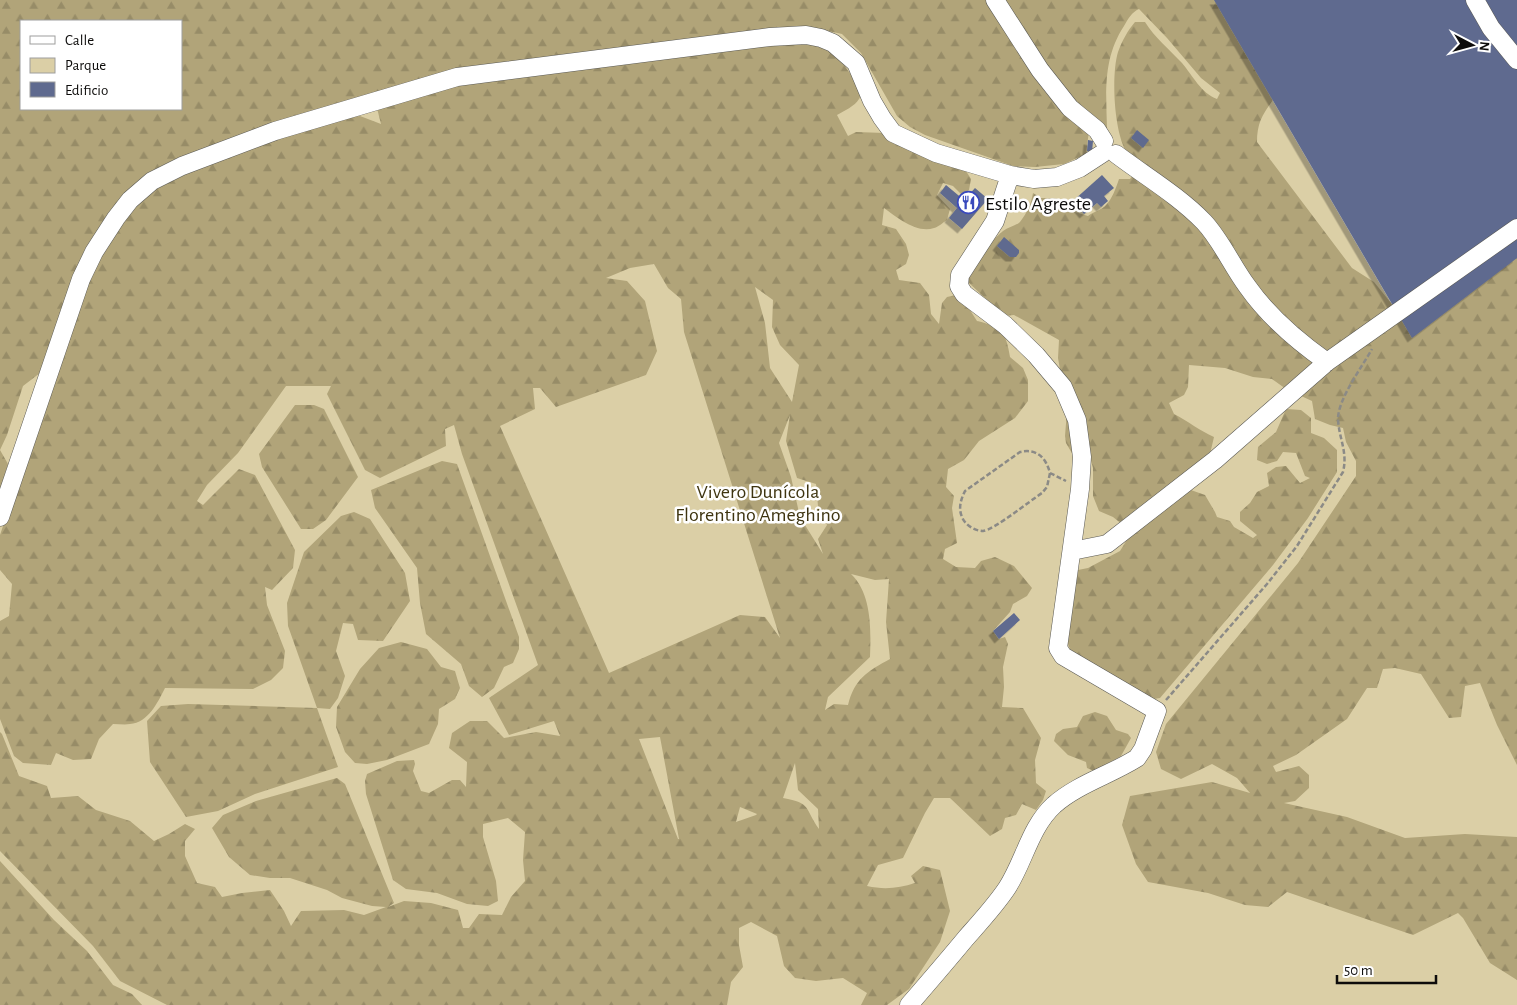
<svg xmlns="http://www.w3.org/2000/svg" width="1517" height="1005" font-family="'Alegreya Sans',sans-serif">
  <defs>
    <pattern id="forest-firs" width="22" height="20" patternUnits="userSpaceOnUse" patternTransform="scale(1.25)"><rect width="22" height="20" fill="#b1a479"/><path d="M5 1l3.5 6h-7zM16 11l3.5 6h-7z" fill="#978c67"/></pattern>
    <filter id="shadow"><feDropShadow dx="-4.5" dy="4.5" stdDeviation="0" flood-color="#0004"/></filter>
  </defs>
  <rect width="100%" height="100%" fill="#e2e1db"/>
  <path fill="#dbcfa6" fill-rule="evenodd" d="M0 0H1214L1411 337 1517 258V1005H0ZM21 21H181V109H21Z"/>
  <path fill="url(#forest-firs)" fill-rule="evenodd" d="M0 0H989L1089 131 1086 154 1064 164 1035 167 1013 166 925 135 910 127 897 116 861 53 842 34 819 29 344 101 148 179 73 282 40 373 23 386 7 435 0 450 8 464 0 490ZM21 21H181V109H21Z
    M1003 0H1215L1273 100C1262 115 1257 124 1257 142L1352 268 1374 282 1395 308 1517 248V765L1497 725 1480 683 1465 686 1461 717 1449 718 1421 674 1395 668 1383 669 1377 688H1367L1347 719 1296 755 1273 766 1276 772 1299 766 1309 775V788L1295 801 1284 803 1347 817 1405 838 1465 834 1517 837V980L1490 963 1463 918 1458 913 1413 935 1287 892 1268 907 1245 905 1208 893 1148 882 1136 864 1122 825 1130 796 1212 782 1250 793 1237 778 1212 764 1181 779 1161 769 1156 752 1166 724 1298 563 1356 476V461L1346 442 1343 428 1330 425 1315 419 1312 401 1286 389 1272 379 1253 377 1225 368 1189 365 1188 387 1184 395 1169 403 1174 414C1188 421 1200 431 1214 437L1210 454 1123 525 1113 517 1099 511 1093 496V468L1089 453 1073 455 1066 443 1065 436 1067 411 1058 358 1059 340 1014 315 1004 316 968 282C971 263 988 244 1003 231 1008 227 1016 226 1020 222 1027 213 1031 204 1033 193L1041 198H1055L1067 203 1075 212 1088 216C1093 212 1102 210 1106 205 1112 199 1116 188 1119 179H1130L1139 166C1134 162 1129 157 1126 151 1114 131 1111 75 1118 52 1122 41 1128 30 1135 22H1145C1155 38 1169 49 1182 63 1193 76 1201 93 1217 99L1220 93 1201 78 1167 38 1139 9C1132 12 1128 19 1124 26 1103 58 1106 91 1107 128L1102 129 1061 87Z
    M788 42C825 45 835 49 855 81 859 87 863 93 859 99 855 106 844 111 837 115L848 136 856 132 885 133 966 171 971 179 969 190 962 195 953 186 943 183 937 195 950 209 947 220C943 222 939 227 934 228 917 234 896 217 884 208L882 225 896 229 906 244 909 255 906 264 896 270 899 280 920 283 929 295 931 314 939 324 942 303 947 297 956 295 968 307 977 321C1002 327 1006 332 1010 357L1023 368 1028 380V401L1015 418 979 441 964 460 948 469 946 487 954 496 952 508 957 543 945 549 943 559 956 567 975 568 981 561 995 557 1014 566 1032 588 1027 596 1013 604 1010 612 993 631 999 639 1005 637 1008 644 1003 667 1004 687 1002 707 1023 708 1041 738 1035 760 1036 783 1046 791 1043 800 1036 810 1022 804 1016 815 1005 818 1002 829 990 836 950 798H934L925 813 903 858 878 865 867 886C885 890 899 888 915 883L911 876 923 866 940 870 950 911 940 942 909 989 887 1005H861L867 993 843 978 816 981 795 978 784 966 777 936 751 922 739 928V945L743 967 731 982 727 1005H167L120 981 93 946 0 851V732L2 734 19 776 47 786 51 798 78 796 96 810 130 821 154 841 169 834 185 824 195 829 185 841V856L197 883 215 887 222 897 242 893 270 890 284 911 291 926 301 911 344 910 364 915 386 907 372 906 342 898 327 890 290 878H270L250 875 229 857 212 828 223 815 256 801 337 778 345 784 394 903 388 907 404 901 431 903 458 910 463 928H469L479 914 502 915 511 897 525 881 523 860 525 832 508 818 483 824V837L496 881 498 901 488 906 467 904 437 893 406 889 393 880 366 794 365 781 367 774 397 761 414 760 415 764 413 771 421 791 429 793 452 780H460L466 787 467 762 449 748 452 733 470 721H487L504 738 536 732 560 736 554 721 509 735 489 698 538 665 462 454 454 425 445 429 446 446 380 478 365 470 327 394 331 386H286L238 453 207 485 197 501 203 505 239 469 255 475 295 550 293 568 272 590 265 587 267 605 285 651 283 668 271 680 253 689 165 688C158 702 148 723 130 724 125 725 119 724 113 724L99 739 91 759 73 760 56 753 51 765 23 763 14 756 0 719V621L9 616 12 584 0 570V535L83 287 120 219 152 187 185 171 337 118 360 116 381 124 377 108 457 83ZM654 264 668 288 681 299 684 332 780 638 765 617 740 615 609 673 500 426 535 409 533 388H540L556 407 646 375 657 351 645 301 627 281 606 278 630 268ZM755 287 773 300 772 327 780 345 799 365 792 402 770 368 765 323ZM790 415 786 441 797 478 816 484 818 506 827 525 818 539 823 554 800 517 791 477 779 443ZM851 574 875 580 889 579 886 622 890 659C868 671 854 679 848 705L834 704 825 710 828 697 870 657C871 630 872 594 851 574ZM660 737 679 839H678L639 739ZM795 763 798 790 818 809 819 829C804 808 812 803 783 798ZM740 807 757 814 756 815 736 822Z
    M295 405H314L324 409 358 477 326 520 313 529H301L262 467 259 454Z
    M1286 409 1301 410 1311 418V433L1324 438 1337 450V472L1308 518 1273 565 1160 698 1154 699 1072 655 1067 641 1078 570 1088 568 1120 551 1133 530 1188 489 1205 495 1215 512 1217 517 1230 521 1234 527 1253 538 1257 535 1240 521V512L1250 503 1257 492 1269 486 1267 473 1276 467 1286 466 1300 483 1310 478 1305 476 1296 453 1283 452 1277 461 1267 464 1257 460 1258 447 1276 432Z
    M442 461 457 464 519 637V649L513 663 504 667 494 688 482 697 469 686 461 664 426 634 420 603 417 568 375 508 371 490Z
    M354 512 370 519 405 573 410 601 383 641 358 640 353 624 343 623 336 651 345 676 338 698 330 709 317 708 338 767 255 794 218 811 186 817 150 762 147 721 161 706 188 704 317 708 288 626 287 603 304 552 341 516Z
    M401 642 427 649 441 667 455 671 460 688 455 699 439 709 438 724 429 744 387 760 367 764 355 763 345 752 336 727 337 707 360 669 379 648Z
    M1095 712 1107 716 1116 730 1128 734 1131 738 1121 756 1094 771 1087 768 1086 762 1068 755 1054 741 1056 734 1063 729 1077 727 1083 716Z
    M0 861 54 920 87 951 113 985 132 994 142 1005H0Z"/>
  <path fill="#5f6a8f" filter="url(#shadow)" d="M1214 0H1517V258L1412 338Z
    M1137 130 1149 140 1143 148 1131 138Z
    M1088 140 1093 141 1092 152 1087 151Z
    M1102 175 1114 188 1104 196 1108 201 1101 207 1097 203 1084 214 1073 201Z
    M946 185 964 200 975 188 988 199 962 229 949 218 957 208 940 193Z
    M1004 237 1019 250V253L1016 257H1010L997 246Z
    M1014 613 1020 620 999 639 993 631Z"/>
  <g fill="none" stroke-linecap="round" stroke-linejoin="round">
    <defs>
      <path id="minor" d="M995 0 1040 70 1070 108 1097 130 1104 141
        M1475 0 1491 28 1517 60
        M1116 154C1145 176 1179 196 1204 222 1221 240 1232 266 1247 286 1268 316 1297 341 1327 362
        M0 517 81 279 94 252 116 218 130 200 152 181 182 166 275 131 457 77 770 37 806 35 821 38 833 43 856 63 872 101 882 118 893 133 936 153 1010 175 1034 179 1057 177 1080 168 1103 153
        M1072 551 1107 544 1215 460 1327 362 1517 228
        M909 1005C928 983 947 961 966 938 980 922 995 906 1007 888 1024 862 1030 827 1054 805 1078 784 1110 775 1137 758L1143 749 1157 711 1063 656 1058 648 1080 489 1082 457 1077 420 1063 387 1036 355 1005 325 964 294 959 286 960 275 995 221 1010 175"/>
    </defs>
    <use href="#minor" stroke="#5a5954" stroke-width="19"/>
    <path stroke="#8b8a86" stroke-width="2.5" stroke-dasharray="5 2.5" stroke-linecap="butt" d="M1050 473 1047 487 1042 493C1031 500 994 530 983 531 975 531 965 525 962 517 958 508 961 499 965 491L1020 452C1037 448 1046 458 1050 473L1066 481
      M1166 700 1267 584 1297 546 1343 472C1348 452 1339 439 1338 419 1338 399 1362 367 1372 349"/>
    <use href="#minor" stroke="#fff" stroke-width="18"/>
  </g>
  <defs>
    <symbol id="restaurant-ring" viewBox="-11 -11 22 22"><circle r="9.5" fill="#fff" stroke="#3949bc" stroke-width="1.5"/><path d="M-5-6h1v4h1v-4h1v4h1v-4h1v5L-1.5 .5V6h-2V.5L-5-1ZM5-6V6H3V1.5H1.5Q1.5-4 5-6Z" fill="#3949bc"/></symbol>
  </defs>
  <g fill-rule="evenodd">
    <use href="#restaurant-ring" x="956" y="190" width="25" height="25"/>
  </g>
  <g text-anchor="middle" stroke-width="5" stroke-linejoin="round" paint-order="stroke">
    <g font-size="20" fill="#0d0c0b" stroke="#fff" text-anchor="start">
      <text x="985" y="210">Estilo Agreste</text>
    </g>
    <g font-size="20" fill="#3e3410" stroke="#fff">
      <text x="758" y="498">Vivero Dunícola<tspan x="758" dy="23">Florentino Ameghino</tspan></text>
    </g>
  </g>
  <rect x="20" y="20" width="162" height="90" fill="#ffffff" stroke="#9e9e9d"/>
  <rect x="30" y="36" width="25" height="8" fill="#ffffff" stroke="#9e9e9d"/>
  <text x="65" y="45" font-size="15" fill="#0d0c0b">Calle</text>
  <rect x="30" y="58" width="25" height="15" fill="#dbcfa6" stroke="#9e9e9d"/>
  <text x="65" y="70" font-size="15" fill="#0d0c0b">Parque</text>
  <rect x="30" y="82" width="25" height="15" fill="#5f6a8f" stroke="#9e9e9d"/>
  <text x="65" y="95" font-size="15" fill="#0d0c0b">Edificio</text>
  <g transform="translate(1472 45) rotate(96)" stroke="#ffffff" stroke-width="4" paint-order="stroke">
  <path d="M0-4L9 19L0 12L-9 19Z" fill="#0d0c0b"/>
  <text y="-8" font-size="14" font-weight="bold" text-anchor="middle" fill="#0d0c0b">N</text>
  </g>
  <path d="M1337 975v8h99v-8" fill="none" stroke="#0d0c0b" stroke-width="2.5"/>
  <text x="1344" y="975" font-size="15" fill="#0d0c0b" stroke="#ffffff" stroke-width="4" paint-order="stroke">50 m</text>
</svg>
